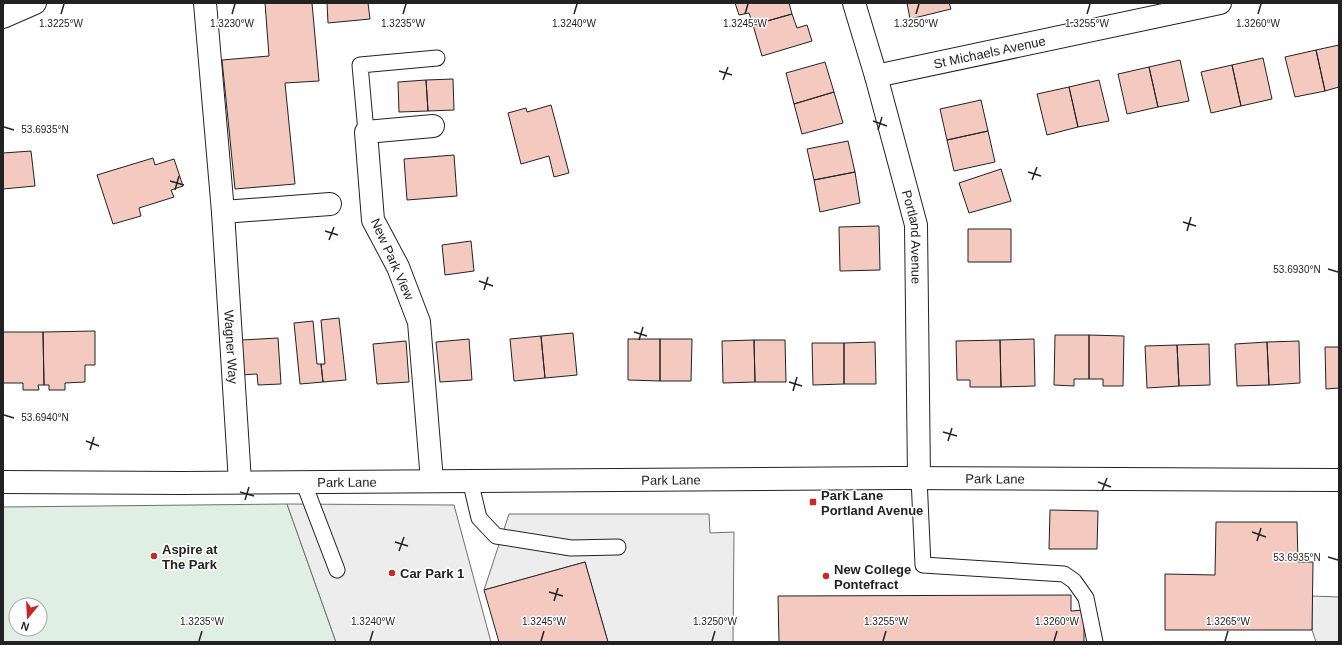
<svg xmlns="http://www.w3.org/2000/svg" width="1342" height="645" font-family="Helvetica,sans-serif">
  <rect width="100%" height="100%" fill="#fff"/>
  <path fill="#e0efe3" stroke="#6f6f6f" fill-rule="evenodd" d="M287 504 336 642H3V507ZM16 605H40V629H16Z"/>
  <path fill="#ededed" stroke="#6f6f6f" d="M287 504 454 505 491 642H336Z
    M509 514H709L710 533 734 532 733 642H608L585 562 484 590Z
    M1312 596 1339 597V642H1316L1312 630Z"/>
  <path fill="#f3c9c0" stroke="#222" d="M265 3H312L319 81 285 83 295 184 235 189 222 60 269 56Z
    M327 3H368L370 19 328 23Z
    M735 3H789L792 14 753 25 749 13 739 15Z
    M907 3H949L951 9 910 19Z
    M792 14 797 28 807 25 812 41 762 56 753 25Z
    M1339 45V87L1325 91 1316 50Z
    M1316 50 1325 91 1295 97 1285 57Z
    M1263 58 1272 99 1241 106 1232 65Z
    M1180 60 1189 101 1158 107 1149 67Z
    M825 62 834 92 794 104 786 73Z
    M1232 65 1241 106 1211 113 1201 72Z
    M1149 67 1158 107 1127 114 1118 74Z
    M453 79 454 110 428 111 426 80Z
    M426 80 428 111 399 112 398 82Z
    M1099 80 1109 121 1078 127 1069 87Z
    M1069 87 1078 127 1047 135 1037 94Z
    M834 92 843 123 802 134 794 104Z
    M981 100 988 131 947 140 940 109Z
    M551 105 569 173 554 177 549 156 521 164 508 113 526 108 527 112Z
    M988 131 995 162 954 171 947 140Z
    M848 141 855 172 814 180 807 149Z
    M31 151 35 186 3 189V153Z
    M454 155 457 196 407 200 404 159Z
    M153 158 155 165 174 159 183 186 171 190 174 197 139 208 141 216 113 224 97 175Z
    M1001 169 1011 201 969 213 959 183Z
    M855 172 860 203 820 212 814 180Z
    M879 226 880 270 840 271 839 227Z
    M968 229H1011V262H968Z
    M471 241 474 271 445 275 442 245Z
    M339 318 346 380 323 382 321 364H325L321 320Z
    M313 321 317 364H321L323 382 300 384 294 323Z
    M95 331V365H85V382L65 383V390H49V385H44L43 332Z
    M3 332H43L44 385H38L39 390H23V383H3Z
    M573 333 577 375 545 378 541 336Z
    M1055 335H1089V379H1074V386L1054 385Z
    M1089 335 1124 336 1123 386H1103V379H1089Z
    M541 336 545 378 514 381 510 339Z
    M278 338 281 384 258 385 257 374 240 375 242 340Z
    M469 339 472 380 440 382 436 342Z
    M628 339H660V381L628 380Z
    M660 339H692L691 381H660Z
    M1034 339 1035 386 1001 387 1000 340Z
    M754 340 755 382 723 383 722 341Z
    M754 340H785L786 382H755Z
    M1000 340 1001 387H970V380H957L956 341Z
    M406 341 409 382 377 384 373 344Z
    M1299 341 1300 383 1269 385 1267 342Z
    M875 342 876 384H844V343Z
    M1267 342 1269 385 1237 386 1235 344Z
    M812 343H844V384L813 385Z
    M1209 344 1210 385 1179 386 1177 345Z
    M1177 345 1179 386 1147 388 1145 346Z
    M1325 347H1339V388L1326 389Z
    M1050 510 1098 511 1097 549H1049Z
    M1216 522H1297L1298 562H1313L1312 630H1165V574L1215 575Z
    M585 562 608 642H499L484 590Z
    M1071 595V611L1084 610V642H779L778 596Z"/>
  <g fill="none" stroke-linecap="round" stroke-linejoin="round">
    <defs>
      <path id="service" d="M366 132 360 65 437 58
        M919 478 923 565 1064 574 1074 581 1086 598 1095 642
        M470 480 479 518 496 536 571 548 618 547
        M303 481 337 570"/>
      <g id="minor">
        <path id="s1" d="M205 3 223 212 240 482"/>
        <path id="s2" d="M854 3 876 76 916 225 919 478"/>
        <path d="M3 17 35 3"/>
        <path id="s3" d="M876 76 1220 3"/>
        <path d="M223 212 330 204"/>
        <path d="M432 481 419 322 398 267 373 220 366 132 433 126"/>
      </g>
      <g id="secondary">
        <path id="s4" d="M3 482 182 483 898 478 1339 480"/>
      </g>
    </defs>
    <use href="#service" stroke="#222" stroke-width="17"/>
    <use href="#minor" stroke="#222" stroke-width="24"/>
    <use href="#secondary" stroke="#222" stroke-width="24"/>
    <use href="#service" stroke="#fff" stroke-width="15"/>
    <use href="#minor" stroke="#fff" stroke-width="22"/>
    <use href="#secondary" stroke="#fff" stroke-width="22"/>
  </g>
  <path fill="none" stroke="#222" stroke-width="1.5" d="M61 14 64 4M232 14 235 4M403 14 406 4M574 14 577 4M745 14 748 4M916 14 919 4M1087 14 1090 4M1258 14 1261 4M719 71 732 75M723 80 728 67M873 121 887 126M4 127 14 130M878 130 882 117M1028 172 1041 176M1032 180 1037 167M170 181 184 185M175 190 179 176M1183 222 1196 226M325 231 338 235M1187 231 1191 217M329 240 334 227M1328 269 1338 272M479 281 493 286M484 290 488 277M634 332 647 336M639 340 643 327M789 382 802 386M793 391 797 377M4 415 14 418M943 432 957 436M86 441 99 446M948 441 952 428M90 450 94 437M1098 482 1111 487M1102 491 1107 478M240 492 254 496M245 500 249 487M1252 532 1266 537M1257 541 1261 528M395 542 408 546M399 551 404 537M1328 557 1338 560M549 592 563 596M554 601 558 588M199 641 202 631M370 641 373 631M541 641 544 631M712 641 715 631M883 641 886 631M1054 641 1057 631M1225 641 1228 631"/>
  <g fill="#c62828" stroke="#fff" stroke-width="1.5">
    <rect x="809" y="498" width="8" height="8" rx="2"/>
    <circle cx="154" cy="556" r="4"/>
    <circle cx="392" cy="573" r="4"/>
    <circle cx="826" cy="576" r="4"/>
  </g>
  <g text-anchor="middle" stroke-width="3" stroke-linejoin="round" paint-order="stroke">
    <g font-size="13" fill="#222" stroke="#fff">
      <text dy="5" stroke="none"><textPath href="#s3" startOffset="116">St Michaels Avenue</textPath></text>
      <text dy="5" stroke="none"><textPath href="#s2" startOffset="242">Portland Avenue</textPath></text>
      <text transform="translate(393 259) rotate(66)" y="5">New Park View</text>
      <text dy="5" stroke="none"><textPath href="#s1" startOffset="345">Wagner Way</textPath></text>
      <text dy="5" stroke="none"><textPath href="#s4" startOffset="668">Park Lane</textPath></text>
      <text dy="5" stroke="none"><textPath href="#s4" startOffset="992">Park Lane</textPath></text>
      <text dy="5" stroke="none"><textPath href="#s4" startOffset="344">Park Lane</textPath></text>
    </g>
    <g font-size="13" font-weight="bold" fill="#222" stroke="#fff" text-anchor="start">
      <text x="821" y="500">Park Lane<tspan x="821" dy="15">Portland Avenue</tspan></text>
      <text x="162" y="554">Aspire at<tspan x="162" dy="15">The Park</tspan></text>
      <text x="834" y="574">New College<tspan x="834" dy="15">Pontefract</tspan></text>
      <text x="400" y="578">Car Park 1</text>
    </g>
  </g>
  <g font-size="10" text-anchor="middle" fill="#222" stroke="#fff" stroke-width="3" stroke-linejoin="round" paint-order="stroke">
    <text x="61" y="27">1.3225°W</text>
    <text x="232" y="27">1.3230°W</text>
    <text x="403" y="27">1.3235°W</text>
    <text x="574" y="27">1.3240°W</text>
    <text x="745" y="27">1.3245°W</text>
    <text x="916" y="27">1.3250°W</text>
    <text x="1087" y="27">1.3255°W</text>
    <text x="1258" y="27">1.3260°W</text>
    <text x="45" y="133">53.6935°N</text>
    <text x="1297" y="273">53.6930°N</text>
    <text x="45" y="421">53.6940°N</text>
    <text x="1297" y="561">53.6935°N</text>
    <text x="202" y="625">1.3235°W</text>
    <text x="373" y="625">1.3240°W</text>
    <text x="544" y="625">1.3245°W</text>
    <text x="715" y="625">1.3250°W</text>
    <text x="886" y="625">1.3255°W</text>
    <text x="1057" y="625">1.3260°W</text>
    <text x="1228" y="625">1.3265°W</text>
  </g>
  <rect width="1342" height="645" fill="none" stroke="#222222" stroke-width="8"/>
  <g transform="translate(28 617) rotate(198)"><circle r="19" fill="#ffffff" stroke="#a7a7a7"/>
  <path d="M0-3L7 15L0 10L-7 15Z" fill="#c62828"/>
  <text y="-6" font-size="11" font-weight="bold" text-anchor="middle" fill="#222222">N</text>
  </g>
</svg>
